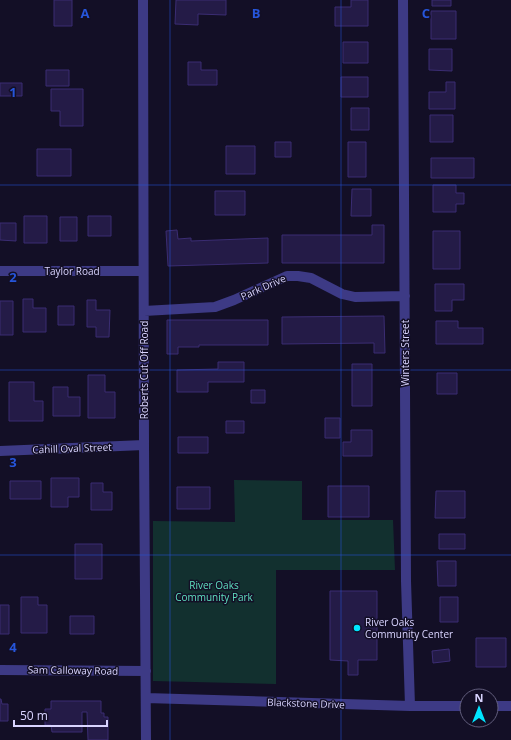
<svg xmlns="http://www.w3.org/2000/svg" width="511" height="740" font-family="'Open Sans',sans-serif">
  <rect width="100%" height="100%" fill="#130f26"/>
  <path fill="#12302f" d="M234 480 302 481V520H393L395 570H276V684L153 681V521L235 522Z"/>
  <path fill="#241b47" stroke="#3b2d73" d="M54 0H72V26H54Z
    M176 0H226V15L198 14V25L175 24Z
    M351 0H368V26H335V7H351Z
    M432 0H451V6H432Z
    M431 11H456V39H431Z
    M343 42H368V63H343Z
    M429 49H452V71L429 70Z
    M188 62H201V70H217V85H188Z
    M46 70H69V86H46Z
    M341 77H368V97H341Z
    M446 82H455V109H429V92H446Z
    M0 83H22V96H0Z
    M51 89H83V126H60V111H51Z
    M351 108H369V130H351Z
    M430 115H453V142H430Z
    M275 142H291V157H275Z
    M348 142H366V177H348Z
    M226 146H255V174H226Z
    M37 149H71V176H37Z
    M431 158H474V178H431Z
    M433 185H456V193H464V204H456V212H433Z
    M352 189H371V216H351Z
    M215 191H245V215H215Z
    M24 216H47V243H24Z
    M88 216H111V236H88Z
    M60 217H77V241H60Z
    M0 223H16V241L0 240Z
    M372 225H384V263H282V235H372Z
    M177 230 178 239 191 238V241L268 238V263L168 266 166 231Z
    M433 231H460V269H433Z
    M435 284H464V300H452V311H435Z
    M23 299H33V308H46V332H23Z
    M87 300H96V310H110L109 337H96V327H87Z
    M0 301H13V335H0Z
    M58 306H74V325H58Z
    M384 316 385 353H374V343L282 344V317Z
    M167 320H268V345H199V347H178V354H167Z
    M436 321H458V328H483V344H436Z
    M218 362H244V382H208V392H177V370L218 369Z
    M352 364H372V406H352Z
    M437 373H457V394H437Z
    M88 375H105V392H115V418H88Z
    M9 382H34V401H43V421H9Z
    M53 387H68V397H80V416H53Z
    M251 390H265V403H251Z
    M325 418H340V438H325Z
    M226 421H244V433H226Z
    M351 430H372V456H343V442H351Z
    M178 437H208V453H178Z
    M51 478H79V497H68V507H51Z
    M10 481H41V499H10Z
    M91 483H103V492H112V510H91Z
    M328 486H369V517H328Z
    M177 487H210V509H177Z
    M436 491H465V518H435Z
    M439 534H465V549H439Z
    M75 544H102V579H75Z
    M437 561H456V586H438Z
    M330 591H377V660H358V675H348V661L330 660Z
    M21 597H38V605H47V633H21Z
    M440 597H458V622H440Z
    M0 605H9V634H0Z
    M70 616H94V634H70Z
    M476 638H506V667H476Z
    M449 649 450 661 433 663 432 651Z
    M0 699H1L2 704H8V721H0Z
    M51 701H101V713H104V717H108V740H88L87 712H82V732H52L51 725H45V709H51Z"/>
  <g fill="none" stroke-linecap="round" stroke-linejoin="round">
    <path stroke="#3d3a85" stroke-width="10" d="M143 0 144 445 146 740
      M403 0 406 581 410 706
      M0 271H143
      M144 311 215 307 234 300 287 276H298L311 278 342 294 355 297 405 296
      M0 451 144 445
      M0 670 146 671
      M146 698 410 706H467
      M491 706H511"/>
  </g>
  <path fill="none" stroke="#2655da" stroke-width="1" stroke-opacity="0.55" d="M170 0V740M341 0V740M0 185H511M0 370H511M0 555H511"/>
  <circle fill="#00e5ff" stroke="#130f26" stroke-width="1.5" cx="357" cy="628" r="4"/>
  <g text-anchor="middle" stroke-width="3" stroke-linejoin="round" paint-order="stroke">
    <g font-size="10" fill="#d9d4ff" stroke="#130f26">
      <text x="72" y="275">Taylor Road</text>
      <text transform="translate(263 287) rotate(-24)" y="4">Park Drive</text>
      <text transform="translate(405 353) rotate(-90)" y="4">Winters Street</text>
      <text transform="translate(144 370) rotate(-90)" y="4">Roberts Cut Off Road</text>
      <text transform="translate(72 448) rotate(-2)" y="4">Cahill Oval Street</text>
      <text transform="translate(73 670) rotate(1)" y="4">Sam Calloway Road</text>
      <text transform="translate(306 703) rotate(2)" y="4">Blackstone Drive</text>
    </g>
    <g font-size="10" fill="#5fe0c0" stroke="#130f26">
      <text x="214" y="589">River Oaks<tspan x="214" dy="12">Community Park</tspan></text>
    </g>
    <g font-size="10" fill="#d9d4ff" stroke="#130f26" text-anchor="start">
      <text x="365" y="626">River Oaks<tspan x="365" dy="12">Community Center</tspan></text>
    </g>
  </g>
  <g font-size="13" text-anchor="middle" font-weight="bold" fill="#2655da" stroke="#130f26" stroke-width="3" stroke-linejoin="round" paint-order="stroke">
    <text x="85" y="18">A</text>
    <text x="256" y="18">B</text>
    <text x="426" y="18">C</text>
    <text x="13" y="97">1</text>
    <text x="13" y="282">2</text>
    <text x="13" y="467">3</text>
    <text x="13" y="652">4</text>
  </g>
  <g transform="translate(479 708)"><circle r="19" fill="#130f26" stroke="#625e7d"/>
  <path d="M0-3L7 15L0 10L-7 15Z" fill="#00e5ff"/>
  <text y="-6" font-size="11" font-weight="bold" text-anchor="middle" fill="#d9d4ff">N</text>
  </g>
  <path d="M14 720v6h93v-6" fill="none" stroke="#d9d4ff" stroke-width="2"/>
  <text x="20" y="720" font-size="12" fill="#d9d4ff" stroke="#130f26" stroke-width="3" paint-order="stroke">50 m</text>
</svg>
